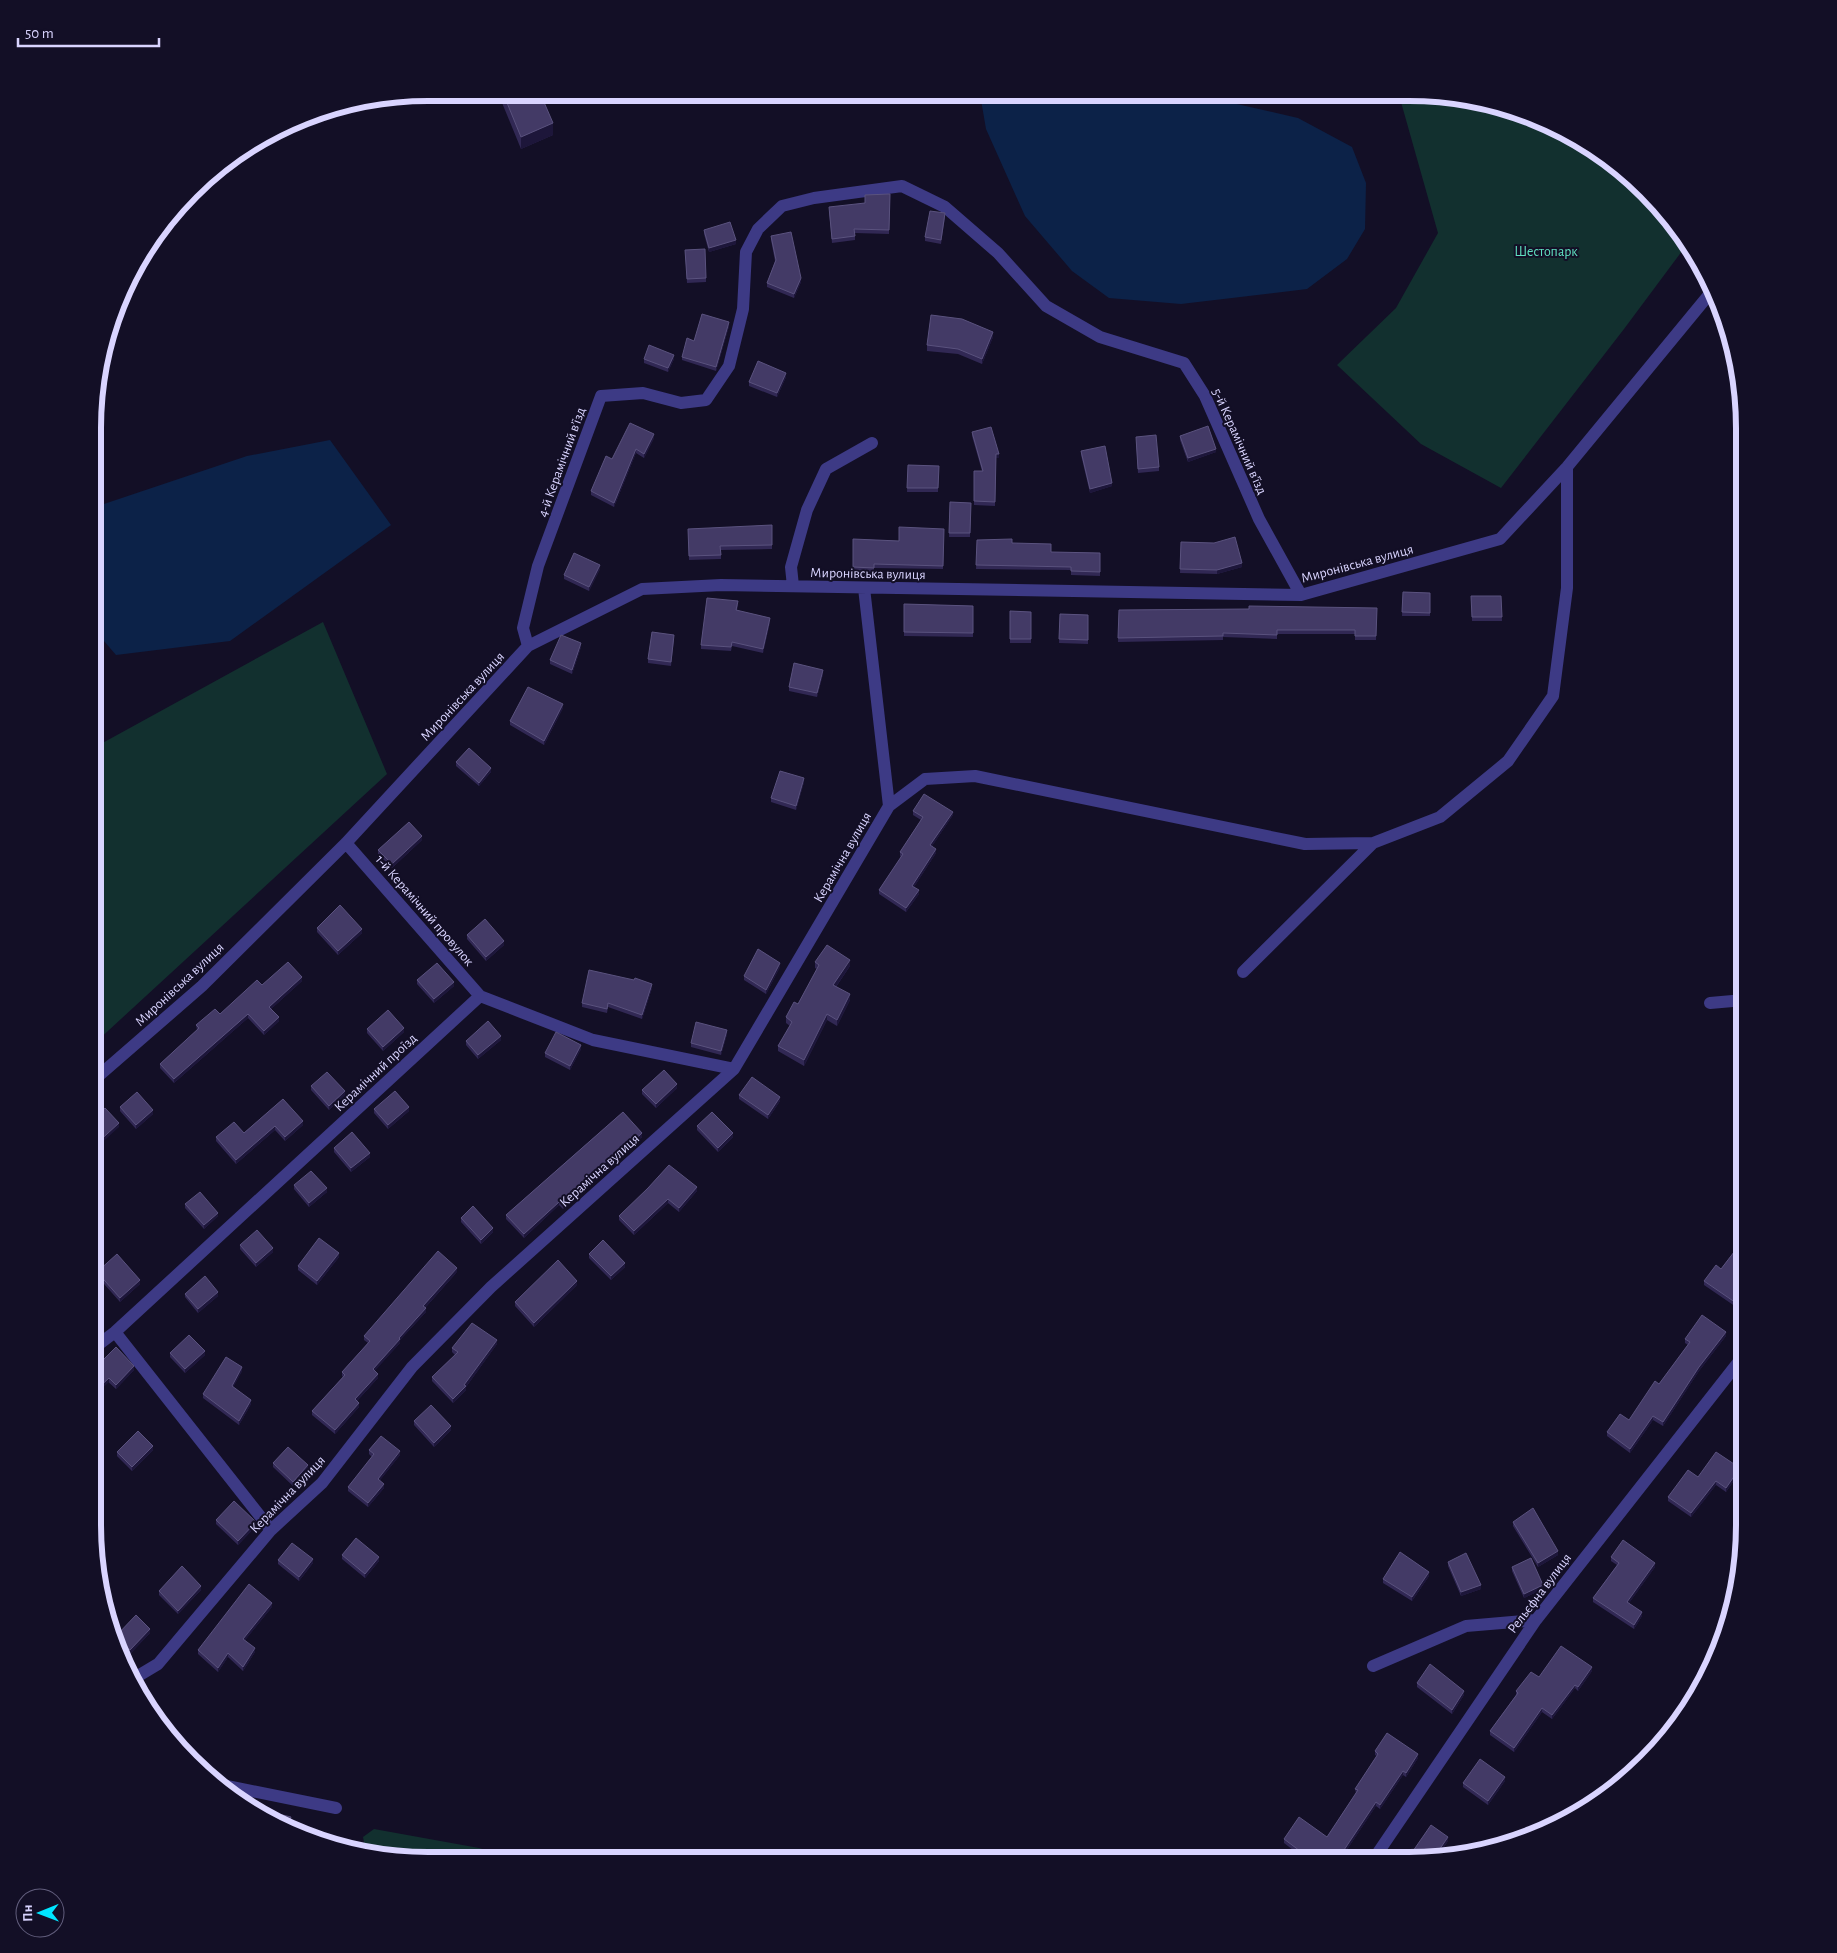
<svg xmlns="http://www.w3.org/2000/svg" width="1837" height="1953" font-family="'Alegreya Sans',sans-serif">
  <rect width="100%" height="100%" fill="#130f26"/>
  <path fill="#12302f" d="M1399 95H1452L1516 110 1577 138 1646 191 1688 243 1624 329 1501 488 1421 444 1337 365 1396 308 1438 233Z
    M323 622 387 774 96 1042 97 746Z
    M374 1829 479 1848 521 1860H406L366 1853 363 1837Z"/>
  <path fill="#0c2248" d="M980 94 1197 95 1298 118 1352 147 1366 183 1365 229 1347 259 1307 289 1181 304 1109 298 1072 271 1025 216 986 129Z
    M330 440 391 525 230 641 116 655 98 634V506L247 456Z"/>
  <g fill="none" stroke-linecap="round" stroke-linejoin="round">
    <path stroke="#3d3a85" stroke-width="12" d="M793 586 791 567 807 510 826 469 872 443
      M528 646 523 628 538 566 601 396 643 393 681 403 706 400 729 366 743 309 746 252 758 229 782 206 814 198 902 186 945 207 998 253 1046 306 1100 337 1184 363 1205 396 1259 519 1301 595
      M889 806 925 779 975 776 1305 844 1373 843 1440 817 1508 761 1553 696 1567 588V467
      M346 843 480 996
      M1243 972 1373 843
      M1710 1003 1744 1000
      M95 1079 202 986 346 843 528 646 642 589 721 585 1301 595 1500 539 1567 467 1712 291
      M115 1332 271 1530
      M94 1348 115 1332 480 996 593 1040 734 1069
      M1373 1666 1466 1626 1536 1620
      M133 1679 158 1664 271 1530 322 1483 412 1367 491 1287 734 1069 889 806 864 588
      M217 1784 336 1808
      M1373 1860 1536 1620 1744 1355"/>
  </g>
  <path fill="#312854" d="M498 93H540L553 135 521 149Z
    M890 194 889 234 855 233V240L832 243 829 211 865 203Z
    M945 217 941 244 925 241V237Z
    M704 230 736 244 709 252 704 234Z
    M771 236 801 282 794 298 767 287V283L775 261 771 240Z
    M685 250 706 278V282L687 283Z
    M729 326 716 371 682 360V357L694 341Z
    M993 337 982 364 958 354 927 351V345Z
    M644 359H674L668 372 644 363Z
    M786 377 777 397 749 386V382Z
    M972 432 999 458H996L995 506 974 505V471H982L972 436Z
    M1180 436 1216 452 1188 462 1180 440Z
    M654 438 644 458 636 453 614 507 591 495V491L612 459Z
    M1136 441 1159 467V471L1138 473Z
    M1081 451 1112 486 1090 493 1081 455Z
    M908 465 939 466 938 492H907Z
    M950 502 971 503 970 537H949Z
    M772 525V549L721 550V559L689 560 688 529Z
    M944 529 943 569 874 568V572L853 571V539L899 541Z
    M977 540 1012 543 1051 552 1100 553V576L1071 575V570L976 569Z
    M1181 542 1242 567 1217 574 1180 573Z
    M600 569 589 591 564 579V575Z
    M1403 592 1430 593V616H1402Z
    M1471 596H1501L1502 621H1472Z
    M738 604 737 610 770 622 763 653 732 646 731 651 701 649V645Z
    M904 604 973 606V637L904 636Z
    M1377 608 1376 640H1355V634H1277V639L1223 637V640L1118 642 1119 610Z
    M1010 611 1031 612V643H1010Z
    M1060 614 1088 615V644L1059 643Z
    M674 639 671 666 648 663V659Z
    M581 647 572 674 550 664V660Z
    M823 674 817 697 789 691V687Z
    M563 708 544 745 510 725V721Z
    M456 762 491 772 479 786 456 766Z
    M804 782 796 810 771 802V798Z
    M913 811 953 815 932 846 936 853 914 887 919 894 906 912 879 894V890L901 857 900 856V852L921 820 913 815Z
    M422 840 392 868 378 854V850Z
    M317 928 362 933 338 955 317 932Z
    M467 935 504 945 486 961 467 939Z
    M815 962 850 966 836 987 850 1000 837 1026 827 1020 804 1066 778 1051V1046L790 1026 786 1023V1017L798 1004 817 969 815 968Z
    M780 967 766 994 744 980V976Z
    M417 980 454 986 434 1003 417 984Z
    M302 981 271 1009 279 1021 264 1035 248 1018 174 1083 160 1068V1064L197 1030 196 1025 220 1014 262 985Z
    M652 988 642 1019 608 1007 607 1013 582 1007V1003Z
    M367 1029 404 1032 383 1051 367 1033Z
    M727 1034 721 1055 691 1047V1043Z
    M501 1040 478 1059 466 1045V1041Z
    M581 1049 570 1070 545 1057V1053Z
    M311 1086 345 1095 329 1110 311 1090Z
    M677 1088 656 1108 642 1094V1090Z
    M739 1095 780 1101 768 1119 739 1099Z
    M283 1099 303 1125 285 1141 275 1130 236 1164 216 1141V1137L244 1133Z
    M120 1107 153 1114 136 1129 120 1111Z
    M374 1109 409 1111 388 1129 374 1113Z
    M623 1112 642 1137 629 1150 626 1147 577 1192V1196L563 1209 559 1205 524 1238 506 1219V1215Z
    M697 1126 733 1137 718 1152 697 1130Z
    M334 1148 370 1157 351 1172 334 1152Z
    M294 1185 327 1192 309 1207 294 1189Z
    M697 1187V1191L679 1212 668 1203 634 1235 619 1220V1216Z
    M185 1204 218 1216 204 1229 185 1208Z
    M461 1218 493 1232 481 1244 461 1222Z
    M1744 1239V1308L1742 1311 1704 1285V1281L1721 1269Z
    M240 1245 273 1252 256 1267 240 1249Z
    M589 1254 625 1267 611 1280 589 1258Z
    M339 1257 317 1285 298 1270V1266Z
    M97 1272 140 1284 120 1302 97 1276Z
    M457 1272 425 1308 426 1312 400 1340V1343L374 1371 378 1378 357 1401 359 1407 335 1434 312 1415V1411L343 1377 342 1376V1372L368 1343 364 1340V1336Z
    M577 1285 534 1327 515 1306V1302Z
    M185 1294 218 1296 198 1313 185 1297Z
    M1726 1336 1699 1371 1663 1426 1653 1420 1630 1453 1607 1436V1432L1629 1420 1659 1384 1688 1345 1685 1343V1339Z
    M497 1344 466 1387V1390L453 1403 432 1381V1377L455 1355 452 1352V1348Z
    M170 1353 205 1355 185 1373 170 1357Z
    M94 1369 134 1370 116 1389Z
    M242 1371 233 1387 251 1404 239 1425 203 1398V1394Z
    M1744 1383V1397L1739 1394V1390Z
    M414 1421 451 1430 434 1447 414 1425Z
    M153 1450 132 1471 117 1456V1452Z
    M369 1450 400 1455 380 1480 384 1488 368 1507 348 1491V1487L372 1457 369 1454Z
    M273 1463 308 1469 293 1486 273 1467Z
    M1740 1472 1726 1492 1716 1485 1691 1517 1668 1501V1497L1698 1477Z
    M216 1520 256 1526 238 1545 216 1524Z
    M1513 1522 1558 1555 1538 1567 1513 1526Z
    M342 1555 379 1561 365 1578 342 1559Z
    M1611 1557 1655 1567 1629 1603 1642 1616 1634 1629 1593 1602V1598L1617 1565 1611 1561Z
    M278 1560 313 1563 299 1581 278 1564Z
    M1448 1562 1481 1589 1461 1596 1448 1566Z
    M1512 1567 1543 1589 1524 1598 1512 1571Z
    M1429 1576 1412 1601 1383 1583V1579Z
    M201 1590 178 1614 159 1595V1591Z
    M272 1607 245 1640 255 1652 243 1671 228 1657 218 1672 198 1654V1650Z
    M150 1633 130 1654 116 1640V1636Z
    M1592 1671 1578 1691 1575 1688 1552 1719 1542 1712 1514 1752 1490 1735V1731L1516 1695V1691L1539 1677Z
    M1417 1683 1464 1695 1452 1714 1417 1687Z
    M1375 1751 1418 1758 1406 1777 1403 1775 1380 1809 1376 1806 1346 1851V1856L1344 1860H1306L1284 1843V1839L1327 1837 1356 1793 1355 1789 1377 1756 1375 1755Z
    M1505 1781 1488 1805 1463 1787V1783Z
    M1448 1841 1436 1859 1431 1860H1420L1413 1855V1851Z"/>
  <path fill="#1d163a" d="M336 108 322 114V110Z
    M553 123V135L521 149V137Z
    M736 240V244L709 252V248Z
    M801 278V282L794 298V294Z
    M729 322V326L716 371V367Z
    M993 332V337L982 364V359Z
    M674 355V359L668 372V368Z
    M786 373V377L777 397V393Z
    M654 434V438L644 458V454Z
    M636 449V453L614 507V503Z
    M1216 449V452L1188 462V458Z
    M996 454H999V458H996L995 506Z
    M1112 483V486L1090 493V489Z
    M1242 563V567L1217 574V570Z
    M600 565V569L589 591V587Z
    M770 618V622L763 653V649Z
    M581 643V647L572 674V670Z
    M823 670V674L817 697V693Z
    M563 704V708L544 745V741Z
    M491 768V772L479 786V783Z
    M804 778V782L796 810V806Z
    M953 812V815L930 849V845Z
    M422 836V840L392 868V864Z
    M936 849V853L912 890V886Z
    M919 890V894L906 912V908Z
    M362 929V933L338 955V951Z
    M504 941V945L486 961V957Z
    M850 960V966L833 991V985Z
    M780 963V967L766 994V990Z
    M302 977V981L269 1011V1007Z
    M454 982V986L434 1003V999Z
    M652 984V988L642 1019V1015Z
    M850 994V1000L837 1026V1020Z
    M248 1014V1018L174 1083V1079Z
    M827 1014V1020L804 1066V1060Z
    M279 1017V1021L264 1035V1031Z
    M404 1028V1032L383 1051V1047Z
    M727 1030V1034L721 1055V1051Z
    M501 1036V1040L478 1059V1055Z
    M581 1045V1049L570 1070V1066Z
    M677 1084V1088L656 1108V1104Z
    M345 1091V1095L329 1110V1106Z
    M780 1097V1101L768 1119V1115Z
    M409 1107V1111L388 1129V1125Z
    M153 1110V1114L136 1129V1125Z
    M303 1121V1125L285 1141V1137Z
    M119 1123V1127L95 1149V1145Z
    M275 1126V1130L236 1164V1160Z
    M642 1133V1137L629 1150V1146Z
    M733 1133V1137L718 1152V1148Z
    M626 1143V1147L577 1192V1196L563 1209V1205L575 1190Z
    M370 1153V1157L351 1172V1168Z
    M697 1187V1191L679 1212V1208Z
    M327 1188V1192L309 1207V1203Z
    M668 1199V1203L634 1235V1231Z
    M559 1202V1205L524 1238V1234Z
    M218 1213V1216L204 1229V1225Z
    M493 1228V1232L481 1244V1240Z
    M273 1248V1252L256 1267V1263Z
    M339 1253V1257L317 1285V1281Z
    M625 1263V1267L611 1280V1276Z
    M457 1268V1272L423 1310V1306Z
    M140 1280V1284L120 1302V1298Z
    M577 1281V1285L534 1327V1323Z
    M218 1292V1296L198 1313V1309Z
    M426 1308V1312L400 1340V1343L373 1373V1369L399 1338Z
    M1726 1332V1336L1699 1371 1663 1426V1422L1699 1367Z
    M497 1340V1344L466 1387V1390L453 1403V1399L464 1385Z
    M205 1351V1355L185 1373V1369Z
    M134 1366V1370L116 1389V1385Z
    M242 1367V1371L232 1390V1386Z
    M378 1374V1378L355 1403V1399Z
    M109 1378V1382L94 1396V1392Z
    M251 1400V1404L239 1425V1421Z
    M359 1403V1407L335 1434V1430Z
    M1653 1416V1420L1630 1453V1449Z
    M451 1426V1430L434 1447V1443Z
    M153 1446V1450L132 1471V1467Z
    M400 1451V1455L378 1483V1479Z
    M308 1465V1469L293 1486V1482Z
    M1740 1468V1472L1726 1492V1488Z
    M1716 1481V1485L1691 1517V1513Z
    M384 1484V1488L368 1507V1503Z
    M256 1522V1526L238 1545V1541Z
    M1558 1551V1555L1538 1567V1563Z
    M379 1557V1561L365 1578V1574Z
    M313 1559V1563L299 1581V1577Z
    M1655 1563V1567L1627 1606V1602Z
    M1429 1572V1576L1412 1601V1597Z
    M1481 1585V1589L1461 1596V1592Z
    M1543 1585V1589L1524 1598V1594Z
    M201 1586V1590L178 1614V1611Z
    M272 1603V1607L243 1643V1639Z
    M1642 1612V1616L1634 1629V1625Z
    M150 1629V1633L130 1654V1650Z
    M255 1648V1652L243 1671V1667Z
    M228 1653V1657L218 1672V1668Z
    M1592 1667V1671L1578 1691V1687Z
    M1575 1685V1688L1552 1719V1715Z
    M1464 1691V1695L1452 1714V1710Z
    M1542 1708V1712L1514 1752V1748Z
    M1418 1754V1758L1406 1777V1773Z
    M1403 1771V1775L1380 1809V1805Z
    M1505 1777V1781L1488 1805V1801Z
    M1376 1802V1806L1344 1854V1850Z
    M1448 1837V1841L1436 1859H1433Z
    M1346 1852V1856L1344 1860H1341Z"/>
  <path fill="#433a66" stroke="#5a527e" d="M503 93H540L553 123 521 137Z
    M890 194 889 230 854 229 855 236 832 239 829 207 865 203V195Z
    M930 211 945 213 941 240 925 237Z
    M730 222 736 240 709 248 704 230Z
    M791 232 801 278 794 294 767 283 776 260 771 236Z
    M705 249 706 278 687 279 685 250Z
    M702 314 729 322 716 367 682 357 687 338 694 341Z
    M931 315 962 319 993 332 982 359 958 349 927 345Z
    M649 345 674 355 668 368 644 359Z
    M758 361 786 373 777 393 749 382Z
    M630 423 654 434 644 454 636 449 614 503 591 491 606 456 612 459Z
    M1208 426 1216 449 1188 458 1180 436Z
    M991 427 999 454H996L995 502 974 501V471H983L972 432Z
    M1156 435 1159 467 1138 469 1136 437Z
    M1105 446 1112 483 1090 489 1081 451Z
    M908 465 939 466 938 488H907Z
    M950 502 971 503 970 533H949Z
    M772 525V545L720 546 721 555 689 556 688 529Z
    M899 527 944 529 943 566 874 564V568L853 567V539L899 541Z
    M1235 537 1242 563 1217 570 1180 569 1181 542 1214 543Z
    M1012 539V543L1051 544V552L1100 553V572L1071 571V567L976 565 977 540Z
    M574 553 600 565 589 587 564 575Z
    M1403 592 1430 593V613L1402 612Z
    M1471 596H1501L1502 617H1472Z
    M707 598 738 601 736 610 770 618 763 649 732 642 731 647 701 645Z
    M904 604 973 606V633L904 632Z
    M1249 606 1377 608 1376 636H1355V630H1277V635L1223 633V636L1118 638 1119 610 1249 609Z
    M1010 611 1031 612V639H1010Z
    M1060 614 1088 615V640L1059 639Z
    M652 632 674 635 671 662 648 659Z
    M561 635 581 643 572 670 550 660Z
    M794 663 823 670 817 693 789 687Z
    M528 687 563 704 544 741 510 721Z
    M469 748 491 768 479 783 456 762Z
    M780 771 804 778 796 806 771 798Z
    M924 794 953 812 930 845 936 849 912 886 919 890 906 908 879 890 903 854 900 852 923 817 913 811Z
    M409 822 422 836 392 864 378 850Z
    M340 905 362 929 338 951 317 928Z
    M485 919 504 941 486 957 467 935Z
    M827 945 850 960 833 985 850 994 837 1020 827 1014 804 1060 778 1046 792 1022 786 1017 794 1002 798 1004 819 965 815 962Z
    M758 949 780 963 766 990 744 976Z
    M288 962 302 977 269 1007 279 1017 264 1031 248 1014 174 1079 160 1064 199 1028 196 1025 215 1009 220 1014 257 980 262 985Z
    M437 963 454 982 434 999 417 980Z
    M589 970 634 980 635 978 652 984 642 1015 608 1003 607 1009 582 1003Z
    M388 1010 404 1028 383 1047 367 1029Z
    M488 1021 501 1036 478 1055 466 1041Z
    M696 1022 727 1030 721 1051 691 1043Z
    M556 1032 581 1045 570 1066 545 1053Z
    M664 1070 677 1084 656 1104 642 1090Z
    M327 1072 345 1091 329 1106 311 1086Z
    M752 1077 780 1097 768 1115 739 1095Z
    M395 1091 409 1107 388 1125 374 1109Z
    M137 1092 153 1110 136 1125 120 1107Z
    M283 1099 303 1121 285 1137 275 1126 236 1160 216 1137 234 1122 244 1133Z
    M105 1108 119 1123 95 1145V1117Z
    M623 1112 642 1133 629 1146 626 1143 575 1190 577 1192 563 1205 559 1202 524 1234 506 1215Z
    M712 1112 733 1133 718 1148 697 1126Z
    M352 1132 370 1153 351 1168 334 1148Z
    M669 1165 697 1187 679 1208 668 1199 634 1231 619 1216 648 1188Z
    M311 1171 327 1188 309 1203 294 1185Z
    M200 1192 218 1213 204 1225 185 1204Z
    M473 1206 493 1228 481 1240 461 1218Z
    M257 1230 273 1248 256 1263 240 1245Z
    M319 1238 339 1253 317 1281 298 1266Z
    M1744 1239V1304L1742 1307 1704 1281 1716 1265 1721 1269Z
    M603 1240 625 1263 611 1276 589 1254Z
    M438 1251 457 1268 423 1306 426 1308 399 1338 400 1339 373 1369 378 1374 355 1399 359 1403 335 1430 312 1411 345 1375 342 1372 370 1341 364 1336Z
    M117 1254 140 1280 120 1298 97 1272Z
    M558 1260 577 1281 534 1323 515 1302Z
    M205 1276 218 1292 198 1309 185 1294Z
    M1702 1315 1726 1332 1699 1367 1663 1422 1653 1416 1630 1449 1607 1432 1620 1414 1629 1420 1655 1381 1659 1384 1690 1342 1685 1339Z
    M472 1323 497 1340 464 1385 466 1386 453 1399 432 1377 458 1352 452 1348Z
    M189 1335 205 1351 185 1369 170 1353Z
    M116 1347 134 1366 116 1385 109 1378 94 1392V1369Z
    M226 1357 242 1367 232 1386 251 1400 239 1421 203 1394Z
    M1744 1383V1393L1739 1390Z
    M431 1405 451 1426 434 1443 414 1421Z
    M138 1431 153 1446 132 1467 117 1452Z
    M381 1436 400 1451 378 1479 384 1484 368 1503 348 1487 374 1454 369 1450Z
    M288 1447 308 1465 293 1482 273 1463Z
    M1716 1452 1740 1468 1726 1488 1716 1481 1691 1513 1668 1497 1688 1470 1698 1477Z
    M234 1501 256 1522 238 1541 216 1520Z
    M1533 1508 1558 1551 1538 1563 1513 1522Z
    M356 1538 379 1557 365 1574 342 1555Z
    M1623 1540 1655 1563 1627 1602 1642 1612 1634 1625 1593 1598 1619 1563 1611 1557Z
    M292 1543 313 1559 299 1577 278 1560Z
    M1400 1552 1429 1572 1412 1597 1383 1579Z
    M1466 1553 1481 1585 1461 1592 1448 1562Z
    M1531 1558 1543 1585 1524 1594 1512 1567Z
    M182 1566 201 1586 178 1611 159 1591Z
    M249 1584 272 1603 243 1639 255 1648 243 1667 228 1653 218 1668 198 1650Z
    M136 1615 150 1629 130 1650 116 1636Z
    M1561 1646 1592 1667 1578 1687 1575 1685 1552 1715 1542 1708 1514 1748 1490 1731 1518 1693 1516 1691 1531 1672 1539 1677Z
    M1430 1664 1464 1691 1452 1710 1417 1683Z
    M1387 1733 1418 1754 1406 1773 1403 1771 1380 1805 1376 1802 1344 1850 1346 1852 1341 1860H1307L1308 1857 1284 1839 1299 1817 1327 1837 1358 1790 1355 1789 1378 1754 1375 1751Z
    M1480 1759 1505 1777 1488 1801 1463 1783Z
    M249 1807 291 1817 288 1827 261 1816Z
    M1431 1825 1448 1837 1433 1859 1426 1860 1413 1851Z"/>
  <g text-anchor="middle" stroke-width="4" stroke-linejoin="round" paint-order="stroke">
    <g font-size="14" fill="#5fe0c0" stroke="#130f26">
      <text x="1546" y="256">Шестопарк</text>
    </g>
    <g font-size="14" fill="#d9d4ff" stroke="#130f26">
      <text transform="translate(1240 441) rotate(66)" y="5">5-й Керамічний в’їзд</text>
      <text transform="translate(561 462) rotate(-70)" y="5">4-й Керамічний в’їзд</text>
      <text transform="translate(1357 563) rotate(-15)" y="5">Миронівська вулиця</text>
      <text transform="translate(868 573) rotate(1)" y="5">Миронівська вулиця</text>
      <text transform="translate(462 696) rotate(-47)" y="5">Миронівська вулиця</text>
      <text transform="translate(842 857) rotate(-60)" y="5">Керамічна вулиця</text>
      <text transform="translate(425 910) rotate(49)" y="5">1-й Керамічний провулок</text>
      <text transform="translate(179 984) rotate(-43)" y="5">Миронівська вулиця</text>
      <text transform="translate(375 1072) rotate(-43)" y="5">Керамічний проїзд</text>
      <text transform="translate(599 1170) rotate(-42)" y="5">Керамічна вулиця</text>
      <text transform="translate(287 1494) rotate(-46)" y="5">Керамічна вулиця</text>
      <text transform="translate(1539 1593) rotate(-53)" y="5">Рельєфна вулиця</text>
    </g>
  </g>
  <path d="M0 0H1837V1953H0ZM428 101H1409A327 327 0 0 1 1736 428V1525A327 327 0 0 1 1409 1852H428A327 327 0 0 1 101 1525V428A327 327 0 0 1 428 101Z" fill="#130f26" fill-rule="evenodd"/>
  <path fill="none" stroke="#d9d4ff" stroke-width="6" d="M428 101H1409A327 327 0 0 1 1736 428V1525A327 327 0 0 1 1409 1852H428A327 327 0 0 1 101 1525V428A327 327 0 0 1 428 101Z"/>
  <g transform="translate(40 1913) rotate(269)"><circle r="24" fill="#130f26" stroke="#625e7d"/>
  <path d="M0-4L9 19L0 12L-9 19Z" fill="#00e5ff"/>
  <text y="-8" font-size="14" font-weight="bold" text-anchor="middle" fill="#d9d4ff">Пн</text>
  </g>
  <path d="M18 38v8h141v-8" fill="none" stroke="#d9d4ff" stroke-width="2.5"/>
  <text x="25" y="38" font-size="15" fill="#d9d4ff" stroke="#130f26" stroke-width="4" paint-order="stroke">50 m</text>
</svg>
